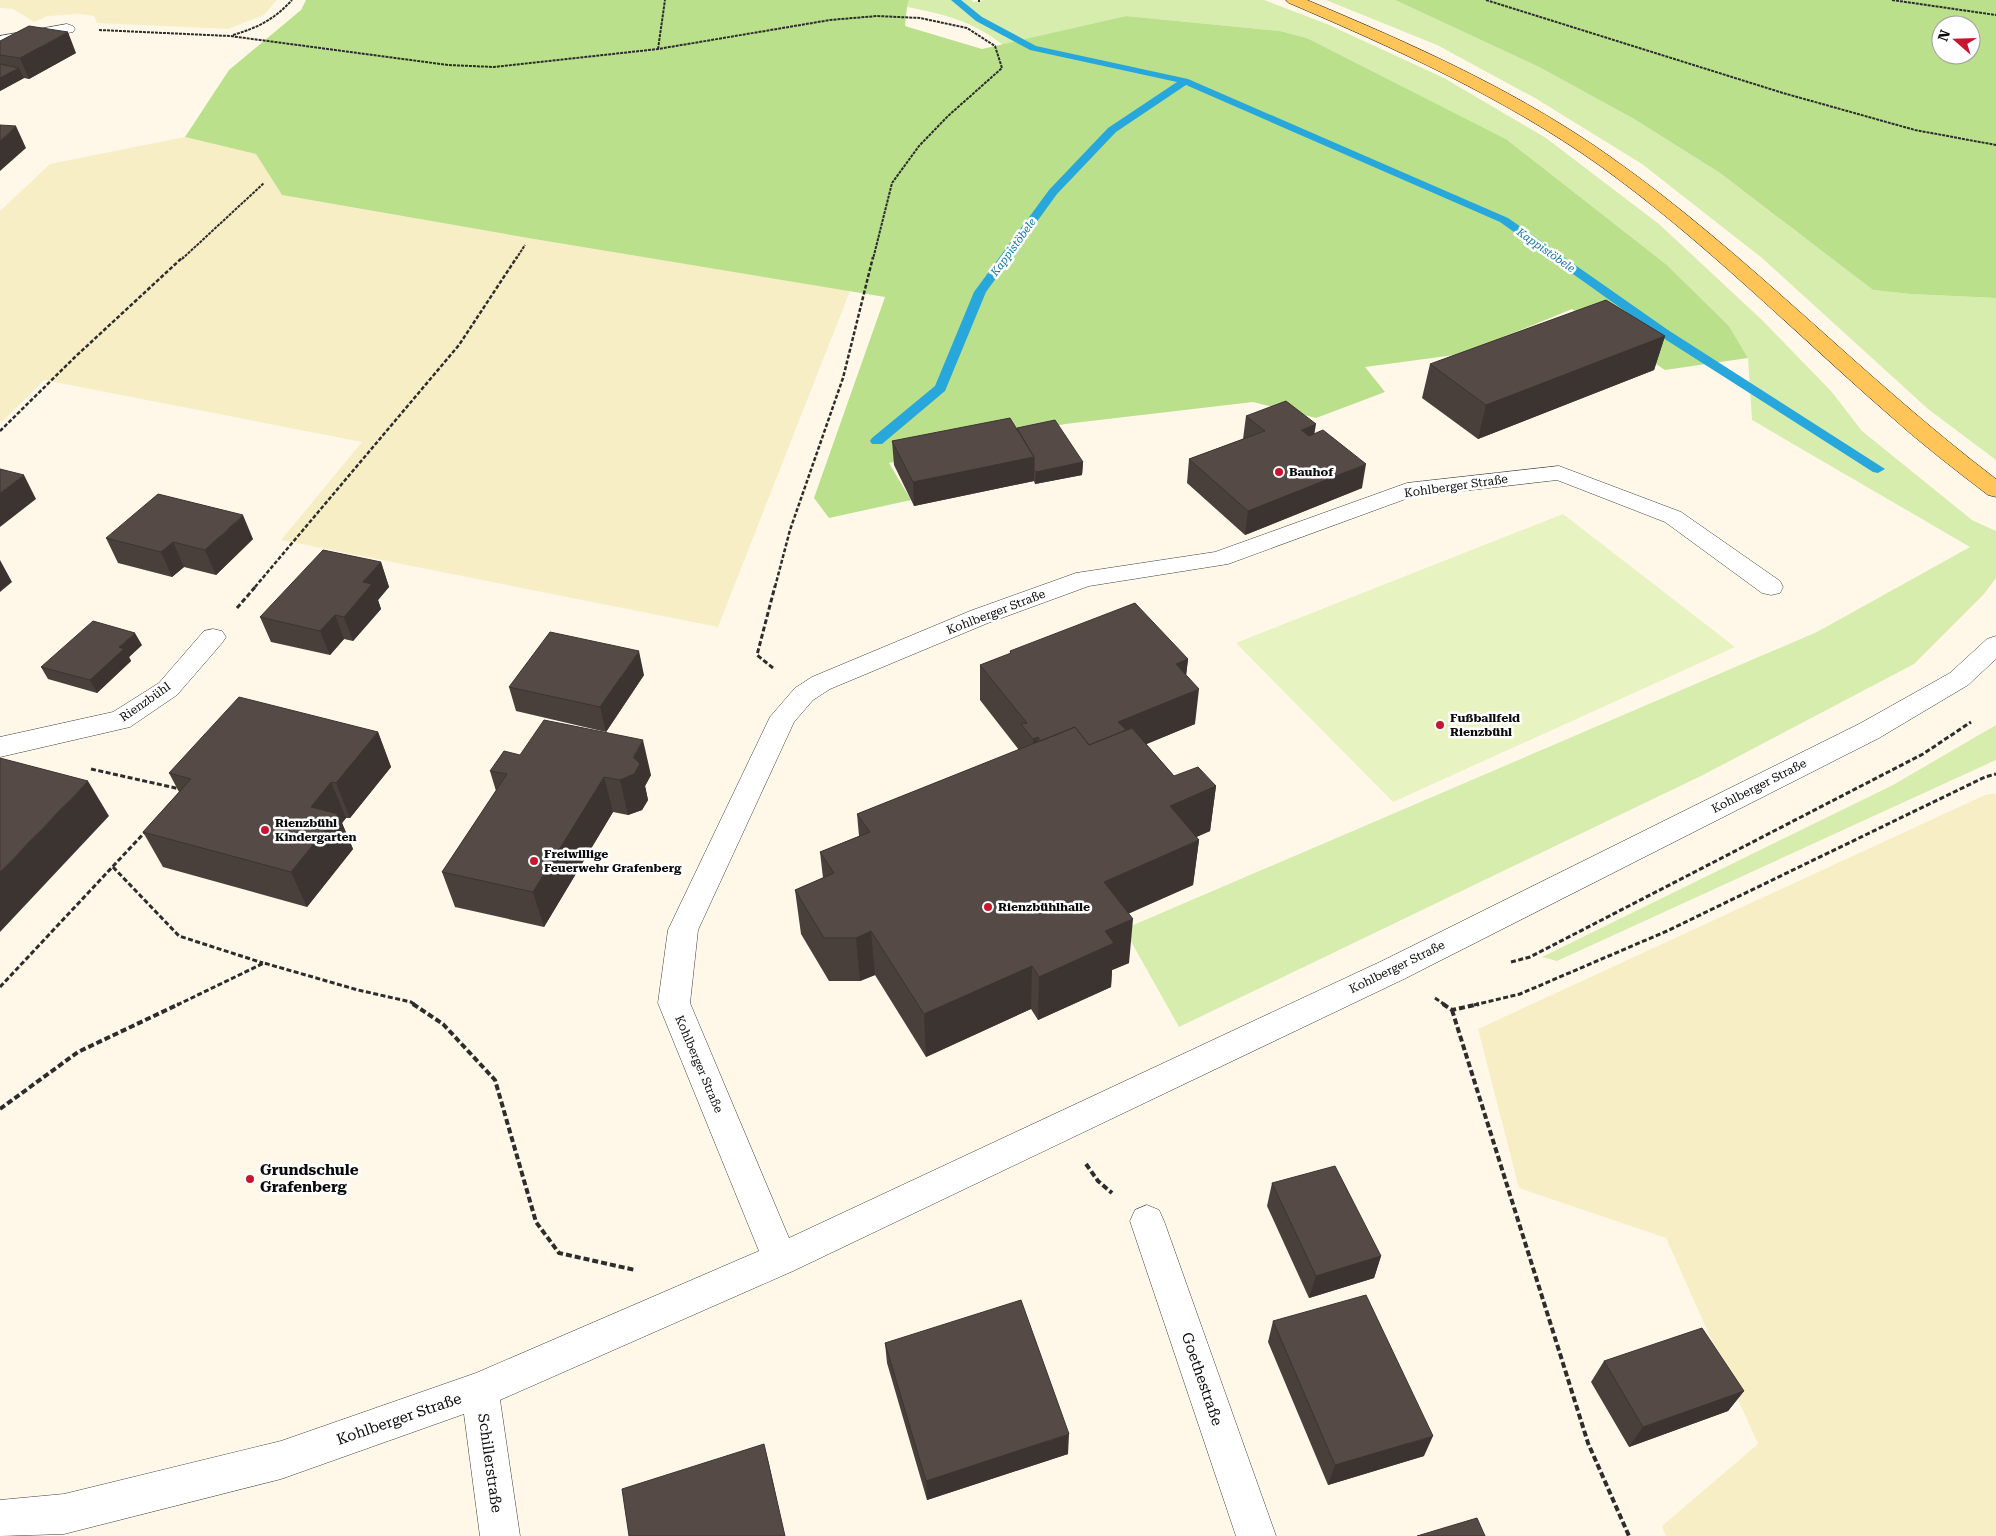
<svg xmlns="http://www.w3.org/2000/svg" width="1996" height="1536" font-family="'Roboto Serif',serif">
  <rect width="100%" height="100%" fill="#fff8e9"/>
  <path fill="#f8eec6" d="M0 0H277L264 15 228 29 97 23 94 16 79 14 48 16 34 22 13 9 0 8Z
    M185 137 256 154 282 195 528 238 850 291 718 627 281 540 362 442 44 380 3 421H0V211L50 164Z
    M1996 793V1536H1666L1662 1526 1758 1444 1666 1238 1519 1188 1478 1029 1985 795Z"/>
  <path fill="#d6edae" d="M909 0H972L973 2 984 0H1264L1327 24 1444 78 1546 138 1659 224 1762 320 1831 391 1862 431 1972 520 1996 531V578L1984 594 1914 664 1703 775 1179 1027 1124 929 1817 632 1970 547 1752 420 1748 358 1729 326 1667 265 1506 139 1307 38 1280 31 1126 16 1003 45C973 21 943 14 907 7Z
    M1326 0H1395L1539 67 1634 119 1720 173 1873 290 1910 294 1996 298V460L1928 409 1762 258 1642 164 1535 98 1437 45Z
    M1996 725V760L1557 961 1542 957 1893 785Z"/>
  <path fill="#bbe08c" fill-rule="evenodd" d="M306 0H909L907 7 905 26 982 49 1126 16 1280 31 1307 38 1506 139 1667 265 1729 326 1748 358 1665 370 1572 309 1462 354 1365 367 1385 392 1316 418 1253 402 1065 424 889 463 911 500 829 518 814 498 885 297 528 238 282 195 256 154 185 137 229 70 301 10Z
    M1395 0H1996V298L1910 294 1873 290 1720 173 1634 119 1539 67ZM1941 25H1971V55H1941Z"/>
  <path fill="#e7f3c1" d="M1563 514 1735 647 1393 802 1236 643Z"/>
  <g fill="none" stroke-linecap="round" stroke-linejoin="round">
    <path fill="#27a7db" fill-rule="evenodd" d="M951 0H961L982 17 1036 46 1188 79 1508 218 1668 330 1885 469 1878 473 1873 472 1660 336 1500 222 1186 85 1116 132 1057 194 986 292 945 391 882 444H872L870 441 872 438 935 386 974 292 1049 190 1108 128 1177 82 1030 50 976 21Z"/>
    <defs>
      <path id="minor" d="M67 24 73 26 75 29 73 32 0 46V36Z
        M1559 466 1681 512 1780 581 1783 587 1780 593 1771 595 1762 593 1665 522 1557 480 1411 497 1228 564 1089 586 988 623 830 689 813 700 794 722 698 930 690 1003 789 1238 1382 961 1859 724 1950 673 1987 639 1996 636V659L1968 685 1879 738 1404 979 793 1271 500 1400 520 1536H480L464 1414 281 1479 64 1534 0 1536V1500L64 1494 281 1441 476 1373 759 1251 658 1003 668 930 770 717 795 688 812 677 970 611 1076 573 1215 552 1407 483Z
        M213 629 222 631 226 637 222 643 177 695 130 727 0 757V737L113 712 159 683 204 631Z
        M1147 1205 1159 1210 1164 1221 1276 1536H1236L1130 1221 1135 1210Z"/>
      <path id="major" d="M1286 0H1307C1412 44 1518 91 1612 158 1748 254 1863 378 1996 479V497L1988 495C1954 469 1919 442 1887 413 1792 330 1702 239 1599 165 1503 97 1396 49 1289 3Z"/>
    </defs>
    <use href="#minor" stroke="#3e3e3e" stroke-width="1"/>
    <use href="#major" stroke="#1c1c1c" stroke-width="1"/>
    <path stroke="#2d2d2d" stroke-width="2" stroke-dasharray="3 1" stroke-linecap="butt" d="M979 0V2
      M1486 0 1783 93 1915 130 1996 145
      M1892 0 1996 15
      M99 30 230 36 448 65 494 67 658 49 830 20 877 16 920 18 967 28 995 46 1002 68 948 116 919 146 892 183 873 259
      M233 35C257 28 275 19 292 0
      M658 49 665 0
      M182 259 264 183
      M516 259 525 245"/>
    <path stroke="#2d2d2d" stroke-width="2.5" stroke-dasharray="4 2" stroke-linecap="butt" d="M0 431 75 357 183 257
      M255 587 459 345 517 257
      M775 587 790 530 843 378 873 257"/>
    <path stroke="#2d2d2d" stroke-width="3" stroke-dasharray="5 2.5" stroke-linecap="butt" d="M237 608 256 586
      M773 668 757 655 775 586
      M91 769 180 789
      M113 867 179 936 263 963
      M1511 962 1530 957 1923 754 1971 722
      M0 987 146 831
      M1435 998 1445 1005
      M177 1005 264 963 358 990 411 1002 415 1005
      M1474 1005 1520 994 1667 931 1985 777 1996 774"/>
    <path stroke="#2d2d2d" stroke-width="4" stroke-dasharray="6 3" stroke-linecap="butt" d="M413 1004 443 1024 495 1080 536 1222 559 1253 635 1270
      M1443 1004 1452 1010 1479 1004
      M1452 1010 1588 1443 1629 1536
      M0 1109 78 1052 179 1004
      M1086 1164 1098 1181 1112 1193"/>
    <use href="#minor" fill="#fff" fill-rule="evenodd"/>
    <use href="#major" fill="#ffc559" fill-rule="evenodd"/>
  </g>
  <path fill="#49403c" d="M0 41 76 53 29 79 24 78 0 91Z
    M1665 336 1654 370 1478 439 1422 398 1430 364Z
    M1246 416 1314 434 1362 488 1245 535 1187 483 1189 459 1243 439Z
    M1017 428 1083 462 1082 475 1035 484 1034 481 914 506 894 465 892 441Z
    M106 538 253 539 216 575 184 567 172 577 118 563Z
    M381 562 389 587 378 600 381 609 353 641 344 639 330 655 271 642 260 617Z
    M142 645 129 657 131 661 97 693 48 679 41 667Z
    M1010 651 1188 659 1186 675 1195 724 1146 744 1174 776 1216 786 1210 831 1196 837 1199 840 1193 885 1129 913V963L1112 970 1111 987 1038 1020 1031 1009 926 1057 875 975 860 981H829L801 934 795 890 823 878 820 852 859 836 857 814 1019 750 980 700V665L1010 654Z
    M644 675 606 732 516 711 509 687Z
    M378 732 391 767 350 818H346L342 823 353 849 307 907 163 867 143 832 179 792 169 773Z
    M520 755 651 775 645 786 648 800 642 810 628 815 613 812 544 927 455 907 442 872 496 791 490 771Z
    M1272 1183 1381 1256 1374 1278 1309 1298 1267 1206Z
    M1273 1321 1424 1456 1328 1485 1268 1342Z
    M885 1343 1068 1454 927 1500 887 1363Z
    M1604 1361 1744 1391 1728 1411 1629 1447 1591 1382Z"/>
  <path fill="#3c3431" d="M68 32 76 53 29 79 20 58Z
    M19 68 24 78 0 91V78Z
    M16 126 26 148 0 171V141Z
    M1665 336 1654 370 1478 439 1486 405Z
    M1316 424 1312 448 1301 430Z
    M1034 457V481L914 506 913 482Z
    M1083 462 1082 475 1035 484 1036 472Z
    M1366 464 1362 488 1245 535 1248 511Z
    M24 475 36 499 0 527V493Z
    M243 515 253 539 216 575 205 550Z
    M173 542 184 567 172 577 161 552Z
    M0 560 12 582 0 592Z
    M381 562 389 587 378 600 381 609 353 641 344 617 363 582Z
    M335 615 344 639 330 655 320 631Z
    M135 633 142 645 129 657 131 661 97 693 90 680 119 647Z
    M639 651 644 675 606 732 600 707Z
    M1188 659 1184 694 1176 664Z
    M1199 689 1195 724 1130 751 1118 722Z
    M378 732 391 767 350 818 336 783Z
    M1038 737V773L1032 775 1033 739Z
    M643 740 651 775 645 786 648 800 642 810 628 815 620 780Z
    M604 777 613 812 544 927 533 892Z
    M88 781 109 816 0 932V872Z
    M331 782 346 818 342 823 353 849 307 907 291 872 311 807Z
    M1216 786 1210 831 1165 851 1170 806Z
    M1199 840 1193 885 1101 926 1104 882Z
    M1133 919 1129 963 1112 970 1111 987 1038 1020 1039 977 1105 931Z
    M871 931 875 975 860 981 856 938Z
    M1032 966 1031 1009 926 1057 924 1014Z
    M1381 1256 1374 1278 1309 1298 1316 1276Z
    M1744 1391 1728 1411 1629 1447 1643 1427Z
    M1069 1434 1068 1454 927 1500 926 1481Z
    M1433 1436 1424 1456 1328 1485 1335 1465Z
    M764 1444 769 1464 785 1536Z"/>
  <path fill="#554a46" stroke="#3c3431" d="M29 26 68 32 20 58 0 55V41Z
    M0 64 19 68 0 78Z
    M0 125 16 126 0 141Z
    M1606 300 1665 336 1486 405 1430 364Z
    M1286 401 1316 424 1301 430 1309 436 1323 430 1366 464 1248 511 1189 459 1265 431 1246 416Z
    M1010 418 1034 457 913 482 892 441Z
    M1055 420 1083 462 1036 472 1034 470V457L1017 428Z
    M0 469 24 475 0 493Z
    M158 494 243 515 205 550 173 542 161 552 106 538Z
    M323 550 381 562 363 582 372 584 344 617 335 615 320 631 260 617Z
    M1135 603 1188 659 1176 664 1199 689 1118 722 1126 730 1089 745 1075 727 1041 741 1038 737 1033 739 1021 724 1027 723 980 665 1011 653 1010 651Z
    M93 621 135 633 119 647 124 649 90 680 41 667Z
    M550 632 639 651 600 707 509 687Z
    M239 697 378 732 336 783 331 782 311 807 338 814 291 872 143 832 191 779 169 773Z
    M544 720 643 740 633 757 640 764 634 774 620 780 604 777 533 892 442 872 507 774 490 771 504 751 520 755Z
    M1075 727 1089 745 1132 728 1174 776 1198 767 1216 786 1170 806 1199 840 1104 882 1133 919 1105 931 1114 943 1039 977 1032 966 924 1014 871 931 856 938H824L795 890 834 873 820 852 870 832 857 814Z
    M0 758 88 781 0 872Z
    M1335 1166 1381 1256 1316 1276 1272 1183Z
    M1366 1295 1433 1436 1335 1465 1273 1321Z
    M1021 1300 1069 1434 926 1481 885 1343Z
    M1702 1328 1744 1391 1643 1427 1604 1361Z
    M764 1444 785 1536H629L622 1489Z
    M1477 1518 1485 1536H1417Z"/>
  <g fill="#c81631" stroke="#fff" stroke-width="2">
    <circle cx="1279" cy="472" r="5"/>
    <circle cx="1440" cy="725" r="5"/>
    <circle cx="265" cy="830" r="5"/>
    <circle cx="534" cy="861" r="5"/>
    <circle cx="988" cy="907" r="5"/>
    <circle cx="250" cy="1179" r="5"/>
  </g>
  <g text-anchor="middle" stroke-width="5" stroke-linejoin="round" paint-order="stroke">
    <g font-size="11" font-style="italic" fill="#0974a8" stroke="#fff">
      <text transform="translate(1013 247) rotate(-54)" y="4">Kappistöbele</text>
      <text transform="translate(1546 250) rotate(35)" y="4">Kappistöbele</text>
    </g>
    <g font-size="12" font-weight="bold" fill="#0b0b0b" stroke="#fff" text-anchor="start">
      <text x="1289" y="476">Bauhof</text>
      <text x="1450" y="722">Fußballfeld<tspan x="1450" dy="14">Rienzbühl</tspan></text>
      <text x="275" y="827">Rienzbühl<tspan x="275" dy="14">Kindergarten</tspan></text>
      <text x="544" y="858">Freiwillige<tspan x="544" dy="14">Feuerwehr Grafenberg</tspan></text>
      <text x="998" y="911">Rienzbühlhalle</text>
    </g>
    <g font-size="12" fill="#0b0b0b" stroke="#fff">
      <text transform="translate(1456 486) rotate(-8)" y="4">Kohlberger Straße</text>
      <text transform="translate(996 612) rotate(-21)" y="4">Kohlberger Straße</text>
      <text transform="translate(145 702) rotate(-35)" y="4">Rienzbühl</text>
      <text transform="translate(1759 786) rotate(-27)" y="4">Kohlberger Straße</text>
      <text transform="translate(1397 967) rotate(-26)" y="4">Kohlberger Straße</text>
      <text transform="translate(699 1064) rotate(67)" y="4">Kohlberger Straße</text>
    </g>
    <g font-size="15" font-weight="bold" fill="#0b0b0b" stroke="#fff" text-anchor="start">
      <text x="260" y="1175">Grundschule<tspan x="260" dy="17">Grafenberg</tspan></text>
    </g>
    <g font-size="15" fill="#0b0b0b" stroke="#fff">
      <text transform="translate(1202 1379) rotate(71)" y="5">Goethestraße</text>
      <text transform="translate(399 1419) rotate(-19)" y="5">Kohlberger Straße</text>
      <text transform="translate(490 1463) rotate(82)" y="5">Schillerstraße</text>
    </g>
  </g>
  <g transform="translate(1956 40) rotate(290)"><circle r="24" fill="#ffffff" stroke="#9d9d9d"/>
  <path d="M0-4L9 19L0 12L-9 19Z" fill="#c81631"/>
  <text y="-8" font-size="14" font-weight="bold" text-anchor="middle" fill="#0b0b0b">N</text>
  </g>
</svg>
